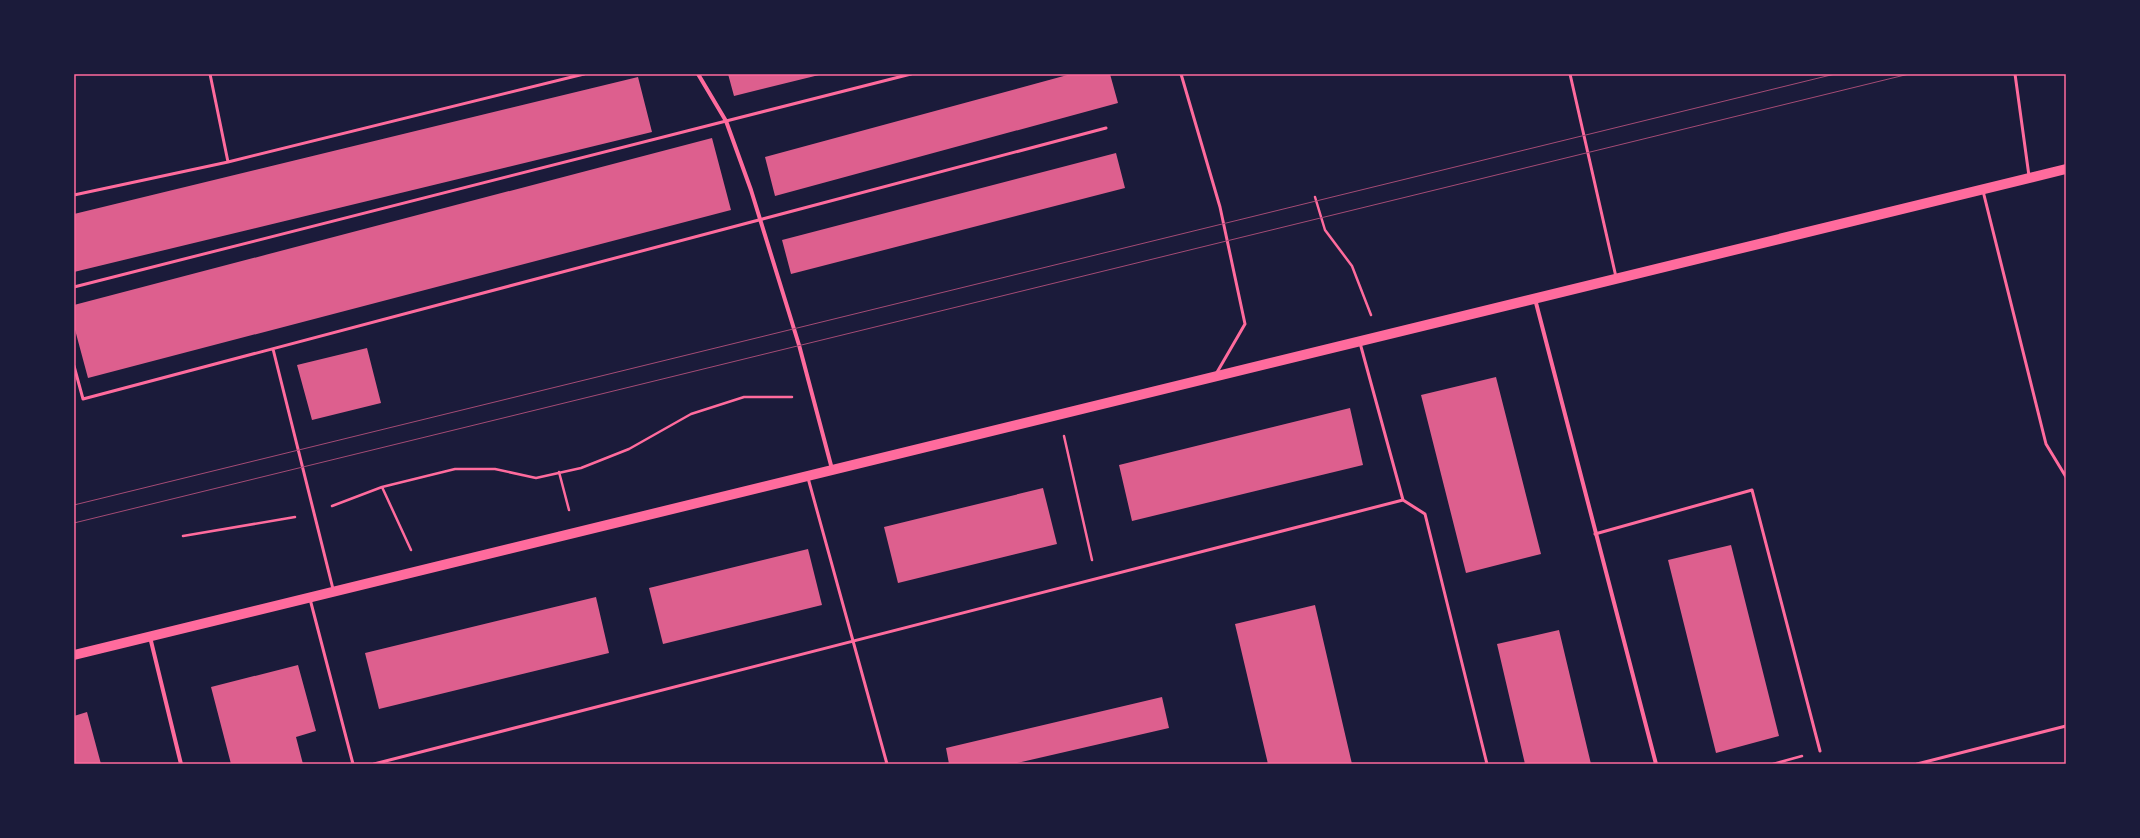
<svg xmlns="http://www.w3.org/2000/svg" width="2140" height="838" font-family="Arial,sans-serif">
  <rect width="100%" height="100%" fill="#1b1b3a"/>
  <path fill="#dd5f8e" d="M728 74H818L819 75 734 96Z
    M1071 74H1110L1118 103 775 196 765 157Z
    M638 77 652 132 74 272V214Z
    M712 138 731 210 88 378 74 326V305Z
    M1116 153 1125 188 791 274 782 240Z
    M367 348 381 403 312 420 297 365Z
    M1496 377 1541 554 1466 573 1421 395Z
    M1350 408 1363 465 1132 521 1119 465Z
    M1043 488 1057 544 898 583 884 527Z
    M1731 545 1779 736 1716 753 1668 560Z
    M808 549 822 605 663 644 649 588Z
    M596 597 609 653 379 709 365 653Z
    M1315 605 1352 764H1268L1235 624Z
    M1559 630 1591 764H1525L1497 644Z
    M298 665 316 731 296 737 303 764H231L211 687Z
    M1162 697 1169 728 1013 764H949L946 748Z
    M87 712 101 764H74V716Z"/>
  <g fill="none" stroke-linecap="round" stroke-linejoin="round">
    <path stroke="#ff6b9d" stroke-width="2.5" d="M1315 197 1325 230 1352 266 1371 315
      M1064 436 1092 560
      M559 472 569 510
      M382 487 411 550
      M332 506 382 487 455 469H495L536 478 581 468 629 449 691 414 744 397H792
      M183 536 295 517
      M1773 764 1802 756"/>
    <path stroke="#ff6b9d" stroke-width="3" d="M210 74 228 162
      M1181 74 1220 207 1245 324 1216 374
      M1570 74 1616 277
      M2015 74 2029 176
      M1983 191 2046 444 2066 477
      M74 195 228 162 584 74
      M74 287 911 74
      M1360 343 1403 500 1425 514 1487 764
      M273 349 333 589
      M74 366 83 399 1106 128
      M808 478 887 764
      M1595 534 1752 490 1820 751
      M310 599 353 764
      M374 764 1403 500
      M1917 764 2066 726"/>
    <path stroke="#ff6b9d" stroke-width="4" d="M698 74 726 121 751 190 799 345 832 469
      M1535 299 1656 764
      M150 637 181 764"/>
    <path stroke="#ff6b9d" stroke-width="10" d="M74 655 2066 169"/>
    <path stroke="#a44b75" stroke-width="1" d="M74 505 1835 74
      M74 523 1909 74"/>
  </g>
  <rect width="2140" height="838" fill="none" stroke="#1b1b3a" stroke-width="150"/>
  <rect x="75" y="75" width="1990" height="688" fill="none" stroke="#ff6b9d" stroke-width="1.5"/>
</svg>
